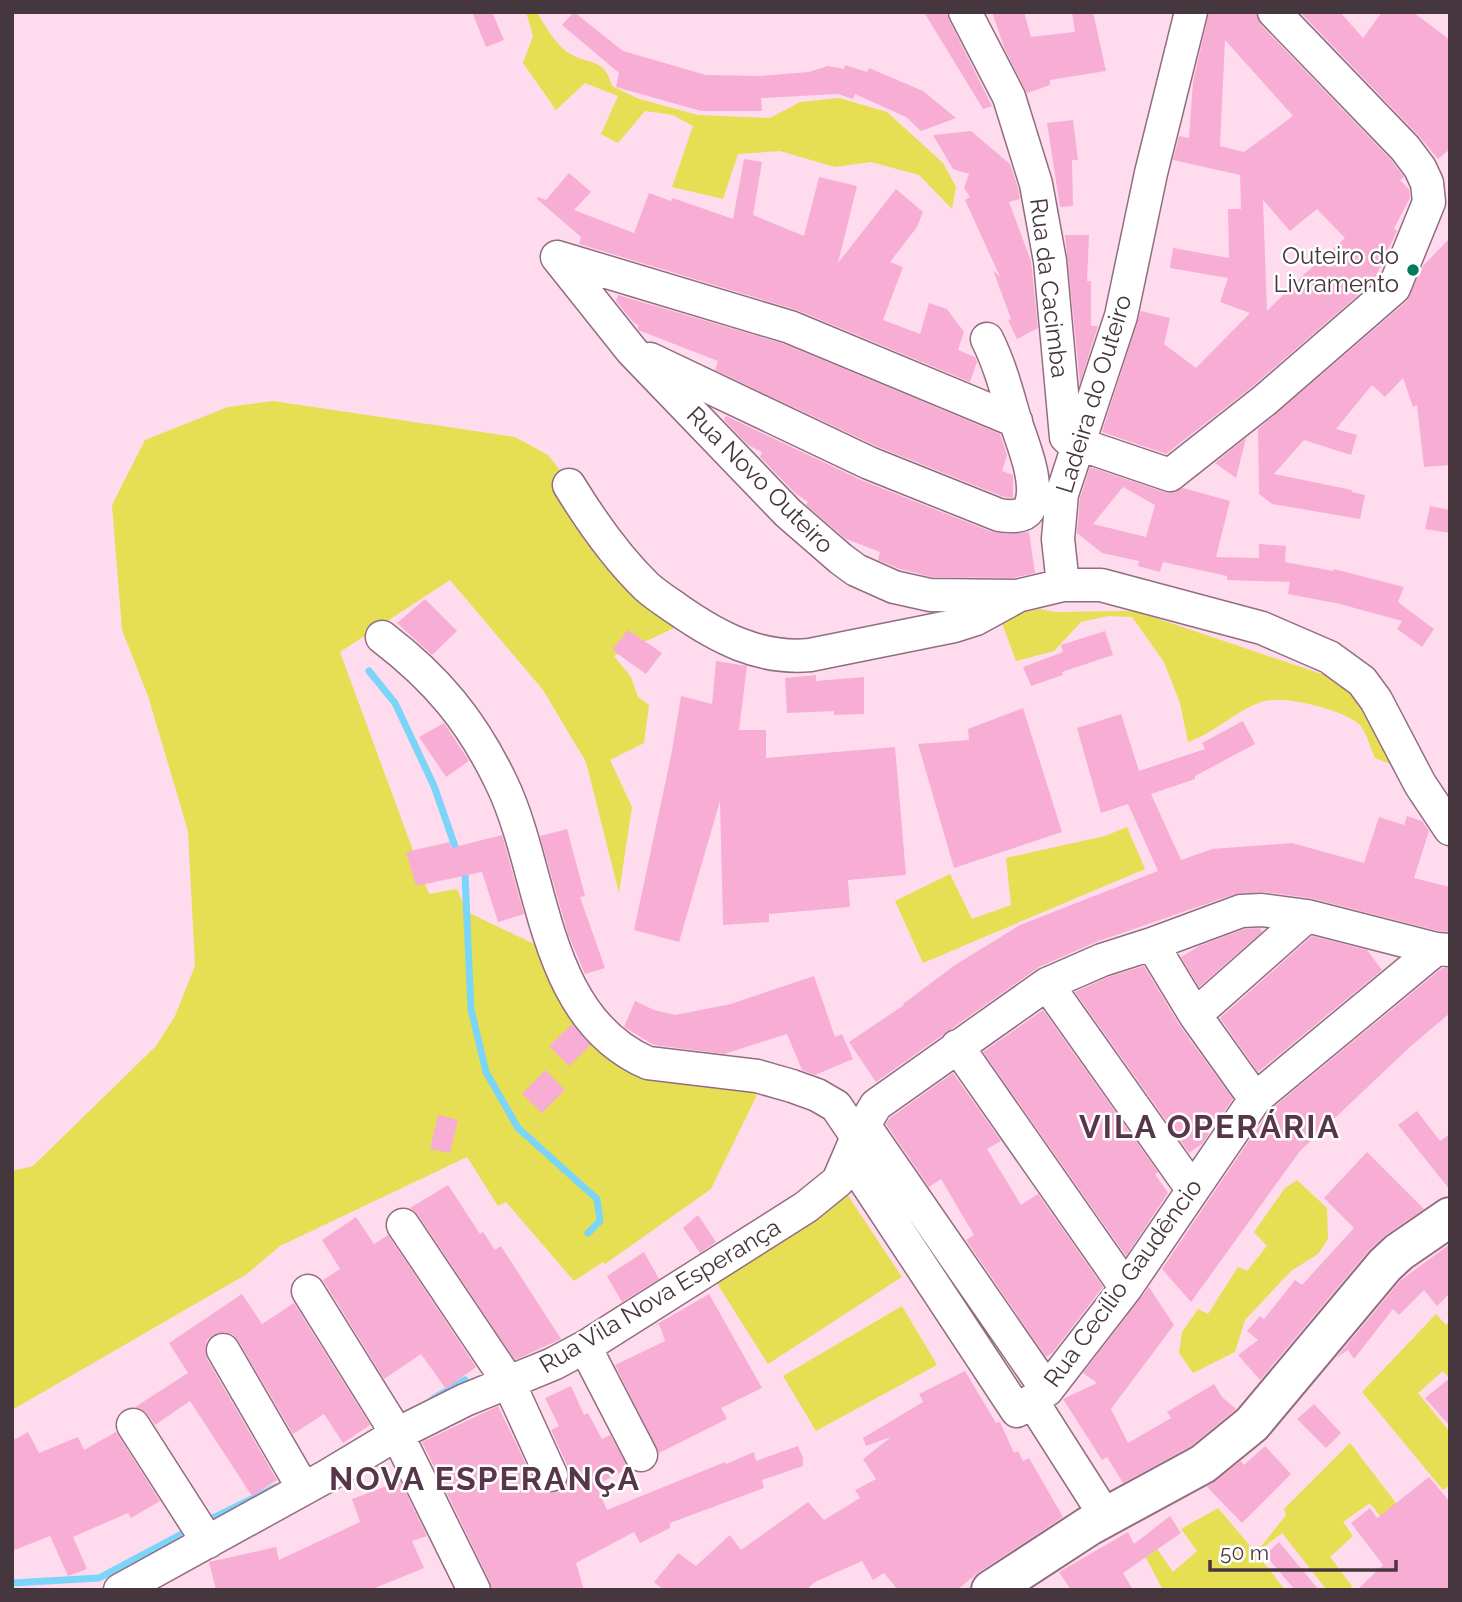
<svg xmlns="http://www.w3.org/2000/svg" width="1462" height="1602" font-family="Raleway,sans-serif">
  <rect width="100%" height="100%" fill="#fedced"/>
  <path fill="#e6de53" d="M526 12H537C545 26 554 42 567 52 588 66 604 56 612 86L639 99 698 115 770 118 800 102 839 98 887 112 943 163 956 187 952 209 919 175 871 162 835 167 780 151 738 154 723 199 672 187 693 126 673 115 645 111 618 143 601 134 618 96 585 83 556 110 523 63 533 36Z
    M273 401 515 437 548 455 569 482 566 483 698 617 614 656 631 677 638 697 649 705 644 743 610 760 632 807 619 893 586 762 543 690 450 580 340 652 429 894 457 889 467 912 551 952 594 1045 677 1078 758 1070 756 1097 711 1189 605 1264 603 1262 574 1281 506 1202 498 1206 467 1157 280 1246 247 1274 12 1410V1171L33 1166 156 1046 175 1016 195 966 188 831 148 696 122 630 112 505 145 440 228 407Z
    M1039 609 1055 612 1135 611 1325 675 1364 702 1400 768 1375 758C1371 749 1366 731 1359 724 1344 710 1284 695 1265 701 1240 707 1215 733 1188 742L1180 703 1164 662 1132 617 1108 616 1081 622 1054 651 1016 661 1000 618Z
    M1127 827 1145 869 923 963 895 901 950 874 972 919 1011 905 1006 858 1105 836Z
    M1297 1180 1327 1208 1328 1239 1318 1254 1291 1271 1245 1320 1235 1352 1193 1373 1179 1353 1182 1332 1198 1309 1208 1314 1238 1267 1247 1271 1267 1246 1254 1232 1285 1188Z
    M847 1194 902 1277 768 1364 716 1282Z
    M902 1306 937 1365 816 1431 783 1376Z
    M1436 1314 1446 1325 1450 1320V1379L1443 1371 1418 1393 1450 1432V1485L1443 1490 1362 1392Z
    M1350 1443 1406 1516 1390 1529 1370 1503 1343 1522 1353 1536 1330 1557 1352 1586 1349 1590H1327L1282 1533 1256 1553 1285 1590H1163L1145 1556 1156 1547 1173 1572 1197 1551 1181 1529 1218 1508 1256 1553 1286 1515 1284 1509Z"/>
  <g fill="none" stroke-linecap="round" stroke-linejoin="round">
    <path stroke="#7bd5f9" stroke-width="7" d="M369 671 395 703 434 786 458 855
      M462 867 465 875 471 1009 486 1072 518 1128 597 1199 600 1221 588 1233
      M433 1399 465 1380
      M205 1522 276 1487
      M12 1583 99 1578 191 1529"/>
  </g>
  <path fill="#f8add5" fill-rule="evenodd" d="M472 12H492L504 40 486 47Z
    M574 12 623 51 706 75 760 76 809 72 828 66 844 69 845 65 867 72 869 68 923 91 956 118 921 131 906 117 855 94 853 99 838 94 761 98 762 111H701L616 87 619 73 562 25Z
    M924 12H947L949 20 992 106 983 109Z
    M992 12H1024L1031 37 1075 32 1072 12H1093L1106 71 1050 80V85L1027 93 1005 50Z
    M1209 12H1256L1261 25 1391 160 1404 177 1400 180 1409 189 1410 198 1394 228 1397 231 1373 282 1253 386 1166 454 1102 432 1141 311 1170 318 1164 344 1196 368 1250 313 1220 302 1228 278 1170 268 1173 248 1229 258 1228 209H1241L1240 175 1173 160 1179 136 1189 138 1193 82ZM1225 40 1293 116 1244 152 1220 146ZM1263 200 1290 231 1317 209 1345 238 1300 278 1267 311Z
    M1300 12H1340L1363 38 1382 12H1413L1450 40V149L1438 159 1418 135Z
    M1073 120 1078 160H1072L1073 206 1060 207 1047 123Z
    M971 131 1010 164 1018 188 1020 199 1009 202 1031 261 1038 328 1017 339 1008 320 1011 319 993 270 1000 277 965 200 970 197 964 188 969 174 953 169 933 135Z
    M744 159 762 162 753 215 804 236 819 177 857 186 838 263 896 189 923 212 917 227 890 262 903 267 883 320 920 334 929 303 947 309 964 332 958 350 975 357 977 362 970 382 797 310 579 244 581 237 537 199 538 197 546 200 569 173 591 192 574 210 634 233 649 193 671 201 673 198 733 219Z
    M1065 235H1089L1087 281H1091V326H1098L1080 383Z
    M1450 238V465L1424 467 1417 405 1413 407 1403 378 1385 397 1372 385 1336 429 1357 435 1351 455 1304 440 1274 474 1352 490V492L1365 495 1360 519 1272 504 1259 494 1258 429 1406 302 1423 266Z
    M618 295 784 344 1000 434 1007 455 1002 471 1013 475V498L1004 497 876 446 715 370 718 361 638 330V325L633 322 616 301Z
    M726 416 861 480 992 532 1008 534 1029 532 1035 573 1013 578 932 577 900 569 878 560 880 552 846 539 806 505 808 502 795 493 760 457 762 452 748 445 724 420Z
    M1246 438 1236 478 1215 463Z
    M1090 467 1164 492 1174 493 1183 488 1230 501 1216 557 1259 558V544L1286 546 1285 562 1333 571 1334 569 1404 587 1398 602 1434 629 1422 647 1397 629 1402 621 1340 604 1288 594 1290 582 1227 580V576L1163 562 1160 572 1138 566 1139 561 1102 553 1077 533 1080 498ZM1123 487 1155 505 1146 537 1093 524Z
    M1430 506 1450 510V533L1425 529Z
    M425 599 457 631 432 655 397 623Z
    M628 630 662 653 646 674 612 650Z
    M1105 631 1113 655 1062 672 1063 675 1031 686 1023 667 1063 652 1061 645Z
    M716 661 747 666 739 730H766V758L895 747 906 875 848 880 850 907 769 914V922L723 925 720 801 679 942 634 930 671 756 681 696 712 704Z
    M816 675V681L864 677V714L834 715V711L787 713 785 678Z
    M1023 708 1062 832 954 868 918 744 969 740 968 729Z
    M1121 714 1139 771 1205 749 1202 743 1243 721 1255 744 1195 776V779L1151 794 1181 860 1212 849 1292 843 1364 863 1379 817 1404 825 1407 816 1422 821 1429 831 1414 878 1450 887V932L1439 931 1310 898 1264 892 1235 894 1096 942 1039 967 876 1082 849 1042 904 1005 903 1004 955 965 1020 925 1158 871 1128 804 1101 813 1077 728Z
    M444 723 469 761 446 777 419 737Z
    M567 829 585 896 580 897 605 968 585 974 568 934 540 836Z
    M502 835 524 914 498 922 482 872 416 886 406 852 450 842 451 848Z
    M1260 928 1262 932 1199 987 1181 957 1199 946 1245 929Z
    M1312 936 1367 950 1382 970 1258 1072 1220 1018Z
    M1144 966 1180 1026 1233 1099 1223 1113 1204 1125 1209 1134 1202 1144 1189 1153 1075 992 1108 977Z
    M1442 968H1450V1013L1411 1046 1300 1151 1191 1302 1162 1269 1269 1111Z
    M814 976 835 1037 842 1034 853 1059 815 1075 802 1070 787 1034 724 1054 654 1045 624 1027 635 1001 654 1010 675 1015 731 1004Z
    M1043 1010 1158 1172 1155 1174 1168 1193 1126 1256 983 1052Z
    M572 1024 591 1045 569 1066 549 1046Z
    M545 1070 565 1090 542 1113 522 1094Z
    M953 1073 1001 1141 987 1149 1021 1205 1038 1194 1103 1287 1053 1352 1046 1357 966 1240 974 1235 941 1179 929 1187 886 1124 890 1118Z
    M1417 1111 1440 1141 1450 1134V1190L1398 1125Z
    M438 1115 458 1120 450 1153 430 1149Z
    M1367 1152 1424 1209 1387 1234 1370 1249 1260 1380 1238 1355 1258 1340 1247 1331 1260 1316 1264 1319 1295 1280 1302 1285 1354 1228 1324 1198Z
    M448 1185 480 1234 483 1232 495 1250 501 1246 561 1339 515 1360 418 1215 410 1208Z
    M698 1215 716 1242 700 1253 683 1228Z
    M356 1217 374 1244 388 1235 476 1367 446 1389 421 1354 384 1379 323 1280 340 1269 322 1240Z
    M1450 1244V1293L1437 1306 1424 1290 1399 1315 1393 1309 1354 1359 1348 1350 1336 1358 1401 1280Z
    M644 1252 659 1279 622 1302 607 1276Z
    M1149 1287 1174 1325 1111 1409 1128 1443 1171 1418 1167 1412 1214 1384 1222 1397 1236 1409 1191 1446 1123 1483 1107 1457 1102 1460 1063 1399 1097 1383 1083 1373Z
    M242 1294 262 1324 294 1303 370 1425 343 1443 324 1414 293 1434 238 1340 233 1334 224 1332 213 1335 207 1340 205 1349 207 1359 277 1480 252 1496 190 1401 155 1425 148 1415 135 1407 188 1373 169 1343Z
    M709 1294 762 1388 721 1408 727 1419 659 1453 615 1365 665 1341 659 1324 652 1327Z
    M965 1371 996 1423 1000 1422 1014 1453 1018 1451 1023 1461 1029 1458 1063 1517 979 1572 957 1590H898L884 1573 873 1580 862 1561 815 1582 806 1590H664L654 1582 678 1553 696 1566 730 1535 741 1550 808 1502 824 1520 860 1498 855 1490 876 1479 863 1459 891 1437 866 1446 863 1438 923 1402 919 1394Z
    M1450 1378V1426L1425 1398Z
    M571 1386 584 1415 588 1413 602 1439 610 1435 629 1468 596 1485 607 1510 725 1462 726 1464 754 1452 756 1461 798 1446 803 1458V1466L762 1480 764 1488 670 1523V1528L640 1543 634 1532 576 1563 584 1590H492L490 1582 422 1442 498 1406 535 1483 541 1490 549 1493 558 1492 565 1486 569 1476 568 1467 551 1430 559 1426 545 1398Z
    M1314 1404 1341 1433 1326 1448 1297 1419Z
    M28 1432 39 1453 78 1437 84 1450 116 1432 160 1501 131 1518 128 1513 73 1537 87 1569 68 1576 50 1536 12 1551V1441Z
    M1265 1446 1291 1474 1242 1523 1207 1487 1241 1461 1244 1465Z
    M1429 1477 1450 1502V1590H1357L1383 1565 1351 1523 1370 1508 1377 1518Z
    M400 1481 427 1536 412 1541 424 1568 370 1590H216L209 1562 276 1547 279 1560 360 1522 352 1499Z
    M1170 1516 1181 1533 1123 1573 1133 1590H1071L1059 1572 1128 1532 1134 1544Z
    M1279 1542 1319 1590H1295L1265 1555Z"/>
  <g fill="none" stroke-linecap="round" stroke-linejoin="round">
    <defs>
      <path id="minor" d="M965 12 1009 97 1036 184 1050 261 1066 437 1070 441 1170 475 1265 400 1394 288 1429 202 1427 183 1420 168 1405 148 1274 12
        M557 257 632 351 788 513 841 559 856 570 894 587 930 595 1017 596 1063 585H1101L1262 628 1329 657 1362 681 1376 700 1420 784 1450 829
        M557 257 790 327 1016 421
        M650 359 869 463 999 515C1011 517 1027 518 1031 504 1039 480 1022 442 1015 420 1007 392 1000 365 987 339
        M569 485C591 521 617 558 647 587 656 595 667 602 677 609 717 637 760 660 810 655L954 626 976 619 1016 597
        M1063 585 1058 539 1062 494 1121 316 1151 173 1191 12
        M382 637C437 679 472 721 502 784 545 874 541 1017 648 1063L757 1076 792 1086 817 1095 836 1106 857 1137
        M1152 944 1195 1015 1255 1099
        M1047 984 1192 1189
        M1195 1015 1307 916
        M957 1046 1126 1288
        M864 1125 1047 1390
        M850 1158 1017 1411 1047 1390 1126 1288 1255 1099 1436 949
        M403 1225 509 1383 551 1475
        M308 1291 397 1434 474 1590
        M585 1347 641 1455
        M223 1350 303 1488
        M1032 1401 1106 1517
        M133 1425 208 1542
        M120 1590 327 1476 397 1434 465 1400 553 1364 585 1347 806 1207 838 1181 857 1137 876 1105 1047 984 1102 960 1152 944 1241 911 1262 910 1307 916 1436 949 1450 950"/>
      <path id="major" d="M991 1590 1089 1526 1203 1464 1252 1424 1385 1265 1399 1252 1450 1217"/>
    </defs>
    <use href="#minor" stroke="#926d81" stroke-width="35"/>
    <use href="#major" stroke="#926d81" stroke-width="42"/>
    <use href="#minor" stroke="#fff" stroke-width="32"/>
    <use href="#major" stroke="#fff" stroke-width="38"/>
  </g>
  <circle fill="#007c5b" stroke="#fff" stroke-width="2.5" cx="1413" cy="270" r="7"/>
  <g text-anchor="middle" stroke-width="5" stroke-linejoin="round" paint-order="stroke">
    <g font-size="24" fill="#46363e" stroke="#fff" text-anchor="end">
      <text x="1399" y="264">Outeiro do<tspan x="1399" dy="28">Livramento</tspan></text>
    </g>
    <g font-size="24" fill="#46363e" stroke="#fff">
      <text transform="translate(1049 288) rotate(83)" y="8">Rua da Cacimba</text>
      <text transform="translate(1094 394) rotate(-73)" y="8">Ladeira do Outeiro</text>
      <text transform="translate(760 480) rotate(45)" y="8">Rua Novo Outeiro</text>
      <text transform="translate(1123 1283) rotate(-54)" y="8">Rua Cecílio Gaudêncio</text>
      <text transform="translate(660 1296) rotate(-31)" y="8">Rua Vila Nova Esperança</text>
    </g>
    <g font-size="32" font-weight="bold" letter-spacing="2" fill="#563648" stroke="#fff">
      <text x="1210" y="1138">VILA OPERÁRIA</text>
      <text x="485" y="1490">NOVA ESPERANÇA</text>
    </g>
  </g>
  <rect width="1462" height="1602" fill="none" stroke="#46363e" stroke-width="28"/>
  <path d="M1210 1560v10h186v-10" fill="none" stroke="#46363e" stroke-width="3.5"/>
  <text x="1220" y="1560" font-size="21" fill="#46363e" stroke="#ffffff" stroke-width="5" paint-order="stroke">50 m</text>
</svg>
